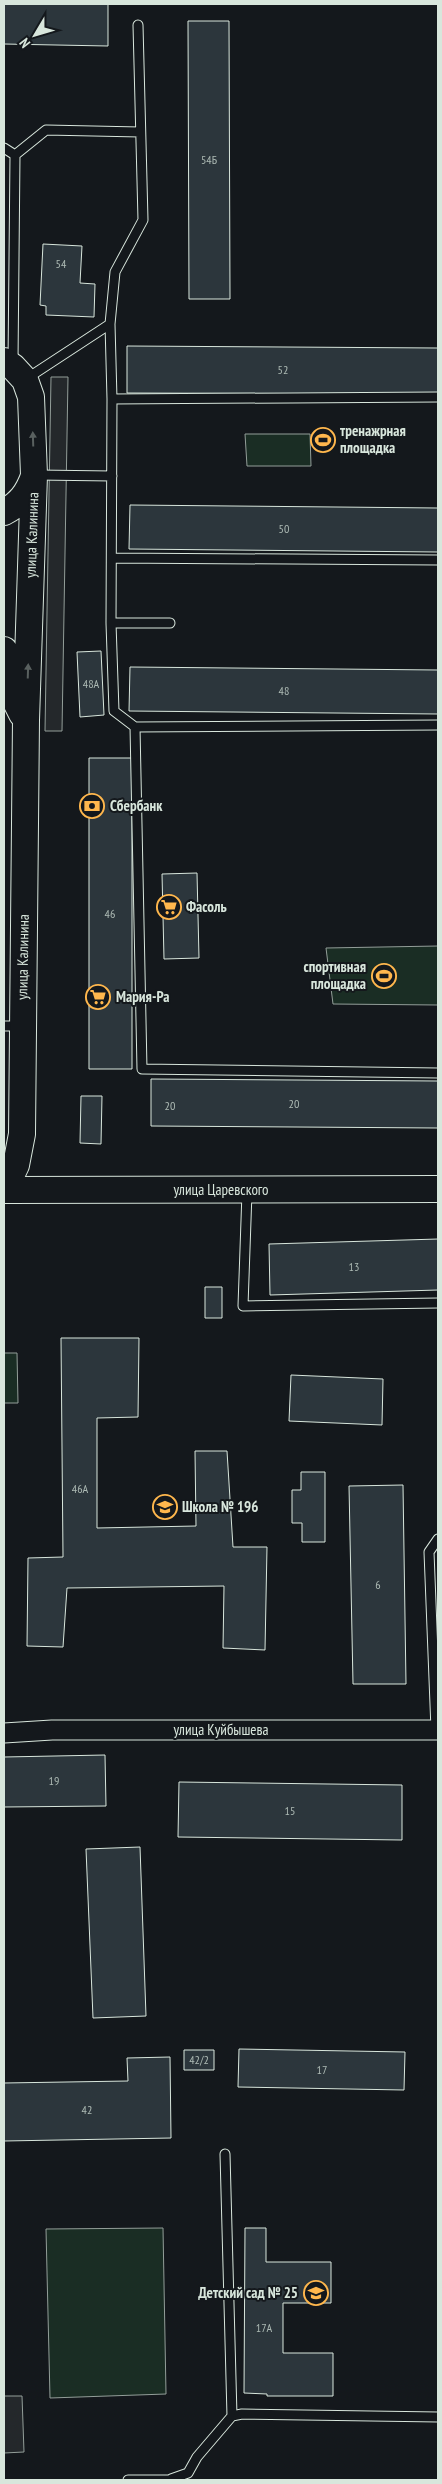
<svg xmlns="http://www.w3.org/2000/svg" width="442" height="2484" font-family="'PT Sans Narrow',sans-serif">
  <rect width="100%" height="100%" fill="#14181c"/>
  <path fill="#1a2d24" stroke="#939e99" d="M245 434H310L311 466H247Z
    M438 946V1005L333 1004 326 948Z
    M17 1353 18 1403H4V1353Z
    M163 2228 166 2394 50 2398 46 2229Z"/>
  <path fill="#24282b" stroke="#939e99" d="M51 377H68L62 731H45Z
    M4 2396H22L24 2452 4 2453Z"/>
  <path fill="#2c363c" stroke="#d8e6dc" d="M4 4H108V46L4 44Z
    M188 21H229L230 299H189Z
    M43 244 82 246 80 283 95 284 94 317 46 315V306L40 305Z
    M127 346 438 348V394L127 393Z
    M130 505 438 508V552L129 549Z
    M101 651 104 715 80 717 77 652Z
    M130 667 438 670V714L129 711Z
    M89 758H132V1069H89Z
    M197 873 199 958 164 959 162 874Z
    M151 1079 438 1081V1128L151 1126Z
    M81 1096H102L101 1144 80 1143Z
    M438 1239V1290L270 1295 269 1244Z
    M205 1287H222V1318H205Z
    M61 1338H139L138 1417 97 1418V1528L196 1526 195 1451H227L233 1547H267L265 1650 223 1648 224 1586 67 1588 63 1647 27 1646 28 1558 63 1557Z
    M291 1375 383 1379 382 1425 289 1421Z
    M301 1472H325V1542H302V1523H292V1490H301Z
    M403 1485 406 1684H353L349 1486Z
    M105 1755 106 1806 4 1807V1757Z
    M179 1782 402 1785V1840L178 1837Z
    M140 1847 146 2016 93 2018 86 1849Z
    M239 2049 405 2052 404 2090 238 2087Z
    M184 2050H214V2070H184Z
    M170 2057 171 2138 4 2141V2083L128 2081 127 2058Z
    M245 2228H266V2262H331V2303H283V2353H333V2396H267V2394L244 2393Z"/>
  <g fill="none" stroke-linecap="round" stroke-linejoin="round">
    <defs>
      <path id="lane" d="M4 148 15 155
        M110 324 112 399
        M13 362 15 155 46 130 140 132
        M26 379 110 324 115 272 143 220 138 25
        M37 475 112 476
        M112 558 438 560
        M111 623 112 399 438 397
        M170 623H111L114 711 135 727 142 1069 438 1073
        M135 727 438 725
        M4 1026H20
        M247 1192 243 1306 438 1303
        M436 1730 429 1552 438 1539
        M225 2154 232 2416
        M171 2479 188 2473 197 2457 232 2416 242 2414 438 2417
        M128 2480H171"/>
      <path id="street" d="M4 1733 52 1730H438"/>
      <path id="secondary" d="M4 361 13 367 25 380 31 397 34 475 26 720 22 1134 16 1165 4 1190 438 1189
        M4 512C20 504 28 493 34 476
        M4 650 11 692 22 714"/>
    </defs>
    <use href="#lane" stroke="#d8e6dc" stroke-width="11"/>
    <use href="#street" stroke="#d8e6dc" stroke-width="21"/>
    <use href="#secondary" stroke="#d8e6dc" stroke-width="28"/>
    <use href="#lane" stroke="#14181c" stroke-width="9"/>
    <use href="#street" stroke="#14181c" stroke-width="19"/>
    <use href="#secondary" stroke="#14181c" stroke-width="26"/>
  </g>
  <defs><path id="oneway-solid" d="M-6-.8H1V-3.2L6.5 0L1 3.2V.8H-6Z" transform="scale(1.25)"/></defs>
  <g fill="#59605f">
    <use href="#oneway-solid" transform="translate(33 439) rotate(-92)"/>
    <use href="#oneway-solid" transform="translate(28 671) rotate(-88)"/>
  </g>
  <defs>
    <symbol id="stadium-ring" viewBox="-11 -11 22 22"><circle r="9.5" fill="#14181c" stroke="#ffb74d" stroke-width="1.5"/><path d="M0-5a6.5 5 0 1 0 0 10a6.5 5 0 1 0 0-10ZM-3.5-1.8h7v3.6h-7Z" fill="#ffb74d"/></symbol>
    <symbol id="bank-ring" viewBox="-11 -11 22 22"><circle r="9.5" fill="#14181c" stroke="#ffb74d" stroke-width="1.5"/><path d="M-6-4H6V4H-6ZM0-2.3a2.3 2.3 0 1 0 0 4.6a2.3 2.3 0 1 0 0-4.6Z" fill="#ffb74d"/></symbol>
    <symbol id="supermarket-ring" viewBox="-11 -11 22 22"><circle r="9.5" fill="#14181c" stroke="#ffb74d" stroke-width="1.5"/><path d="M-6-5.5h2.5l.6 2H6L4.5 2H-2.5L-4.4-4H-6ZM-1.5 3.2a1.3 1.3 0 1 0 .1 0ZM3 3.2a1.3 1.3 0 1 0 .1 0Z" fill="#ffb74d"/></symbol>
    <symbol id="school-ring" viewBox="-11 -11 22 22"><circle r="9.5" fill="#14181c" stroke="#ffb74d" stroke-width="1.5"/><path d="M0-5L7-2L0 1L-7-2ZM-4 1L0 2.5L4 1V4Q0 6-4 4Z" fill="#ffb74d"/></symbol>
  </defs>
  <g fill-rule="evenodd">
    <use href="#stadium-ring" x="309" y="426" width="28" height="28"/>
    <use href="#bank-ring" x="78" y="792" width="28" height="28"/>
    <use href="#supermarket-ring" x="155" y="893" width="28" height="28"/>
    <use href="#stadium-ring" x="370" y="962" width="28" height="28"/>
    <use href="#supermarket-ring" x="84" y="983" width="28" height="28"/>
    <use href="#school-ring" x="151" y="1493" width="28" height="28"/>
    <use href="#school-ring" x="302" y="2279" width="28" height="28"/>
  </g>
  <g text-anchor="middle" stroke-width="4" stroke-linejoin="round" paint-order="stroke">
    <g font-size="12" fill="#adbab4">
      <text x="209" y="164">54Б</text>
      <text x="61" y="268">54</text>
      <text x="283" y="374">52</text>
      <text x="284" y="533">50</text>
      <text x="91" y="688">48А</text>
      <text x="284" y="695">48</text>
      <text x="110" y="918">46</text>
      <text x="294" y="1108">20</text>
      <text x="170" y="1110">20</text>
      <text x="354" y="1271">13</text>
      <text x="80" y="1493">46А</text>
      <text x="378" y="1589">6</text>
      <text x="54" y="1785">19</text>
      <text x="290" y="1815">15</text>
      <text x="199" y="2064">42/2</text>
      <text x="322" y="2074">17</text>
      <text x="87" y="2114">42</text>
      <text x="264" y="2332">17А</text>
    </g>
    <g font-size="15" font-weight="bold" fill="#d8e6dc" stroke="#14181c" text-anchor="start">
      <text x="340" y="436">тренажрная<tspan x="340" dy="17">площадка</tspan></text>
      <text x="110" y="811">Сбербанк</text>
      <text x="186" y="912">Фасоль</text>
      <text x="366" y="972" text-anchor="end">спортивная<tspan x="366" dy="17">площадка</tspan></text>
      <text x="116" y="1002">Мария-Ра</text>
      <text x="182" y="1512">Школа № 196</text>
      <text x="298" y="2298" text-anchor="end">Детский сад № 25</text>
    </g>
    <g font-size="15" fill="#d8e6dc" stroke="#14181c">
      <text transform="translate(32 535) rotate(-88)" y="5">улица Калинина</text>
      <text transform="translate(23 957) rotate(-89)" y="5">улица Калинина</text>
      <text x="221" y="1195">улица Царевского</text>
      <text x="221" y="1735">улица Куйбышева</text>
    </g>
  </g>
  <rect width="442" height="2484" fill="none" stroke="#d8e6dc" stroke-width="10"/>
  <g transform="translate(35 35) rotate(232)" stroke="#14181c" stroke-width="4" paint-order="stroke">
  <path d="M0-4L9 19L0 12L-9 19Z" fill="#d8e6dc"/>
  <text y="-8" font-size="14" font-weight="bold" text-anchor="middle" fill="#d8e6dc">N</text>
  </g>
</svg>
